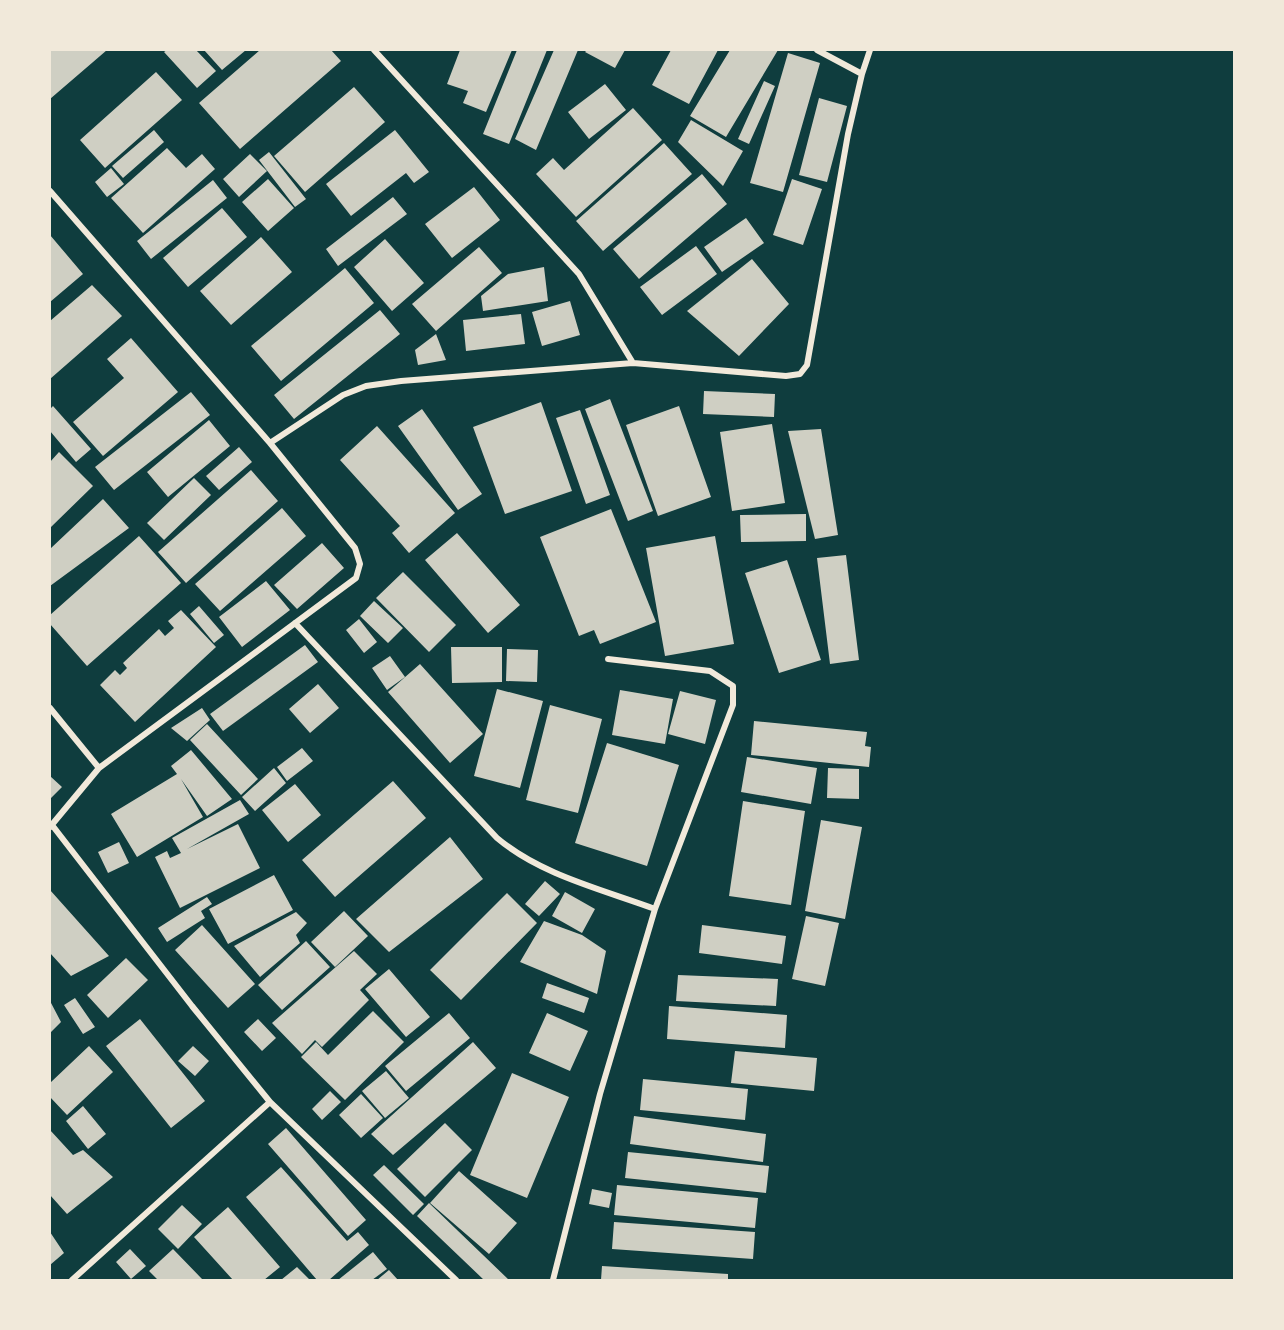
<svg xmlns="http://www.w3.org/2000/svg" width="1284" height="1330" font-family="'Open Sans',sans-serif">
  <rect width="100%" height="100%" fill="#0f3d3e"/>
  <path fill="#cfcfc3" d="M50 50H107L50 99Z
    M167 50H196L216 71 197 88 164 52Z
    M204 50H246L222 70Z
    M260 50H331L341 61 240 149 199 103Z
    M460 50H512L486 112 463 103 468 91 447 84Z
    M517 50H547L509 144 483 134Z
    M554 50H578L536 150 515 139Z
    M587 50H625L615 68 585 52Z
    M671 50H718L689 104 652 85Z
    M730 50H778L726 137 690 116Z
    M788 53 820 63 783 192 750 183Z
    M156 72 182 100 105 168 80 140Z
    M764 81 775 86 749 144 738 139Z
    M605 84 626 110 589 139 568 112Z
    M354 87 385 122 305 192 274 156Z
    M819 98 847 106 827 182 799 175Z
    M633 108 662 140 576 217 536 174 553 158 564 170Z
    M691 120 743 151 723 186 678 142Z
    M154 130 164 142 123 178 112 166Z
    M395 130 429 172 414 183 406 173 351 216 326 184Z
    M664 143 692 174 603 251 576 221Z
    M167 148 186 168 202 154 215 169 143 233 111 198Z
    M269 152 306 199 295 207 259 160Z
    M250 154 267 171 239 197 223 179Z
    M111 168 124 184 107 197 95 182Z
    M702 174 727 204 639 279 613 249Z
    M268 179 294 208 268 231 242 202Z
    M792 179 822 189 803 245 773 235Z
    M213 180 227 198 151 259 137 241Z
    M474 187 500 220 452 258 425 224Z
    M393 197 407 214 338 266 326 249Z
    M222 208 247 237 188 287 163 258Z
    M746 218 764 243 722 272 704 247Z
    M50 235 83 274 50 302Z
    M261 237 292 272 231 325 200 291Z
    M385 239 424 283 392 311 354 267Z
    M696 246 717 274 662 315 640 287Z
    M479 247 502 273 436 331 412 304Z
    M752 259 789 304 739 356 687 311Z
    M544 267 548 301 483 311 481 296 508 274Z
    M345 268 374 303 281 381 251 346Z
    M92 285 122 316 50 379V321Z
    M570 301 580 335 542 346 532 312Z
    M380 310 400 334 294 419 274 395Z
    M521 314 525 344 466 351 463 320Z
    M436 334 446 360 418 365 415 350Z
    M131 338 178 392 103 456 73 422 124 378 107 359Z
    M704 391 775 394 774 417 703 414Z
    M191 392 210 415 114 490 95 467Z
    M610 399 653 511 628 521 585 409Z
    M541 402 572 491 505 514 473 427Z
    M53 406 91 449 76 462 50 431V409Z
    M679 406 711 497 658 516 626 425Z
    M422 409 482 494 458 510 398 426Z
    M580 410 610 495 586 504 556 418Z
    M209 420 230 446 168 497 147 472Z
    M772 424 785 503 732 511 720 432Z
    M377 426 455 513 409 553 392 533 400 526 340 460Z
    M821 429 838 535 815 539 788 431Z
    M239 447 252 462 219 490 206 476Z
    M59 452 93 486 50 528V462Z
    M251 470 278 501 186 583 158 552Z
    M194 478 211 495 164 540 147 523Z
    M103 499 129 528 50 586V549Z
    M282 508 306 536 220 611 195 584Z
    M611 509 656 622 600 644 594 630 579 636 540 537Z
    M806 514V541L741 542 740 515Z
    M457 533 520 605 488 633 425 560Z
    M139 536 181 583 87 666 50 624V615Z
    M715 536 734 644 665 656 646 548Z
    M322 543 344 568 297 609 274 585Z
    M846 555 859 660 830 664 817 558Z
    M787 560 821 660 779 673 745 573Z
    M403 572 456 625 429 652 376 598Z
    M266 581 290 610 242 647 219 617Z
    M374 601 403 628 388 643 360 616Z
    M199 606 224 635 214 643 190 614Z
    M181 610 216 647 135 722 100 685 115 670 120 675 127 668 123 663 159 629 165 636 174 628 168 621Z
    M359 619 377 642 364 653 346 630Z
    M305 645 318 662 223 731 210 714Z
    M451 647H502V682L452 683Z
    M507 649 538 650 537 682 506 681Z
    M390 656 405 677 387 690 372 668Z
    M420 664 483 734 450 763 388 692Z
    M318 684 339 708 310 733 289 709Z
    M497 689 543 701 520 788 474 776Z
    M620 690 673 699 665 744 612 735Z
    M680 691 716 700 705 744 668 734Z
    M550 705 602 719 578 813 526 800Z
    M202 708 210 720 187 741 171 728Z
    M754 721 867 732 865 746 871 747 869 767 751 755Z
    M207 724 258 779 241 795 190 740Z
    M607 743 679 765 647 866 575 843Z
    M302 748 313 761 287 781 277 767Z
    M191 750 232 799 207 816 181 779 203 817 137 857 111 814 177 774 171 766Z
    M747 757 817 768 811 804 741 792Z
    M274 768 286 783 255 811 242 797Z
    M828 768 859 769V799L827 798Z
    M50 776 62 787 50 799Z
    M393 781 426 818 335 897 302 860Z
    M295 784 321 815 288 842 262 810Z
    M240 800 249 814 187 849 238 824 260 868 180 908 155 857 167 851 170 858 181 853 172 838Z
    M743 801 805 811 791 905 729 896Z
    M821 820 862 827 845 919 805 911Z
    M450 837 483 879 389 952 356 919Z
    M119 842 129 863 108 873 98 852Z
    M274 875 293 910 228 944 209 909Z
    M545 881 560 894 539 916 525 904Z
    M50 890 109 956 71 976 50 953Z
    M565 892 595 909 582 933 552 916Z
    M507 893 537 923 461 1000 430 970Z
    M207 897 212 904 201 911 205 918 167 942 158 928Z
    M344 911 368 936 335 967 311 942Z
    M296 912 307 923 296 935 300 943 260 977 234 946Z
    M806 916 839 923 825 986 792 979Z
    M544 921 582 935 606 951 597 994 520 962Z
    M202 925 255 984 228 1008 175 950Z
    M702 925 786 936 782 964 699 953Z
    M306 941 330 967 282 1010 258 985Z
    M354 951 377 974 360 990 369 1000 322 1047 315 1040 302 1054 272 1023Z
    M126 958 148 980 108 1018 87 995Z
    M389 969 430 1017 406 1037 365 989Z
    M678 975 778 979 776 1006 676 1001Z
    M547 983 589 998 584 1013 542 998Z
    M75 998 95 1027 83 1034 64 1005Z
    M50 1001 61 1022 50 1033Z
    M669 1006 787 1015 785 1048 667 1039Z
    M373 1011 404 1042 345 1100 301 1057 316 1042 328 1055Z
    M449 1013 470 1038 406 1091 385 1066Z
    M547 1013 588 1031 570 1071 529 1053Z
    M140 1019 205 1101 171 1128 106 1046Z
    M258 1019 276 1038 262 1051 244 1032Z
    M473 1042 496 1068 393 1155 371 1134Z
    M89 1046 113 1072 67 1115 50 1097V1083Z
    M193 1046 209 1061 195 1076 178 1061Z
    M735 1051 817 1058 814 1091 731 1083Z
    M386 1071 409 1098 385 1118 362 1091Z
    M512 1073 569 1097 527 1198 470 1175Z
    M643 1079 748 1089 745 1120 640 1110Z
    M330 1091 341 1102 322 1120 312 1109Z
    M361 1094 383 1118 361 1138 339 1115Z
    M83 1106 106 1134 88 1149 66 1121Z
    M634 1116 766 1134 763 1162 630 1144Z
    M445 1123 472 1150 425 1197 397 1169Z
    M286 1128 366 1220 348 1236 268 1144Z
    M50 1130 73 1155 83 1150 113 1177 67 1214 50 1195Z
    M628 1152 769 1166 766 1193 625 1178Z
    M384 1165 424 1204 413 1215 373 1175Z
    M281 1167 347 1241 358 1232 369 1245 329 1280H317L246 1197Z
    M459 1171 517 1223 489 1254 430 1203Z
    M617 1185 758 1198 755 1228 614 1215Z
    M592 1189 612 1193 609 1208 589 1204Z
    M429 1203 509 1280H484L417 1216Z
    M182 1205 202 1224 178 1249 158 1229Z
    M228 1207 280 1267 264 1280H233L194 1237Z
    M614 1222 755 1232 753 1259 612 1249Z
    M50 1232 64 1253 50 1265Z
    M130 1249 146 1266 131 1279 116 1262Z
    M173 1249 203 1280H158L149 1271Z
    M373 1252 387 1269 372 1280H338Z
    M602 1266 728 1274V1280H601Z
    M297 1267 310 1280H281Z
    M389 1270 398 1280H377Z"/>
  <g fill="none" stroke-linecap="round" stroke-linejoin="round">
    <path stroke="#f1e9da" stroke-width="6" d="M374 50 579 274 633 363
      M817 50 862 74 870 50
      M50 191 270 443 355 548 360 564 356 578 99 768 50 827
      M270 443 343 395 366 386 401 381 633 363 786 376 800 374 807 365 848 134 862 74
      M295 623 497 838C541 875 601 889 655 909
      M50 708 99 768
      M52 825 192 1006 270 1102 456 1280
      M72 1280 270 1102
      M553 1280 600 1094 655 909 733 705V686L710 671 608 659"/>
  </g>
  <rect width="1284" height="1330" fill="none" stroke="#f1e9da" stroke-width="102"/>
</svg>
